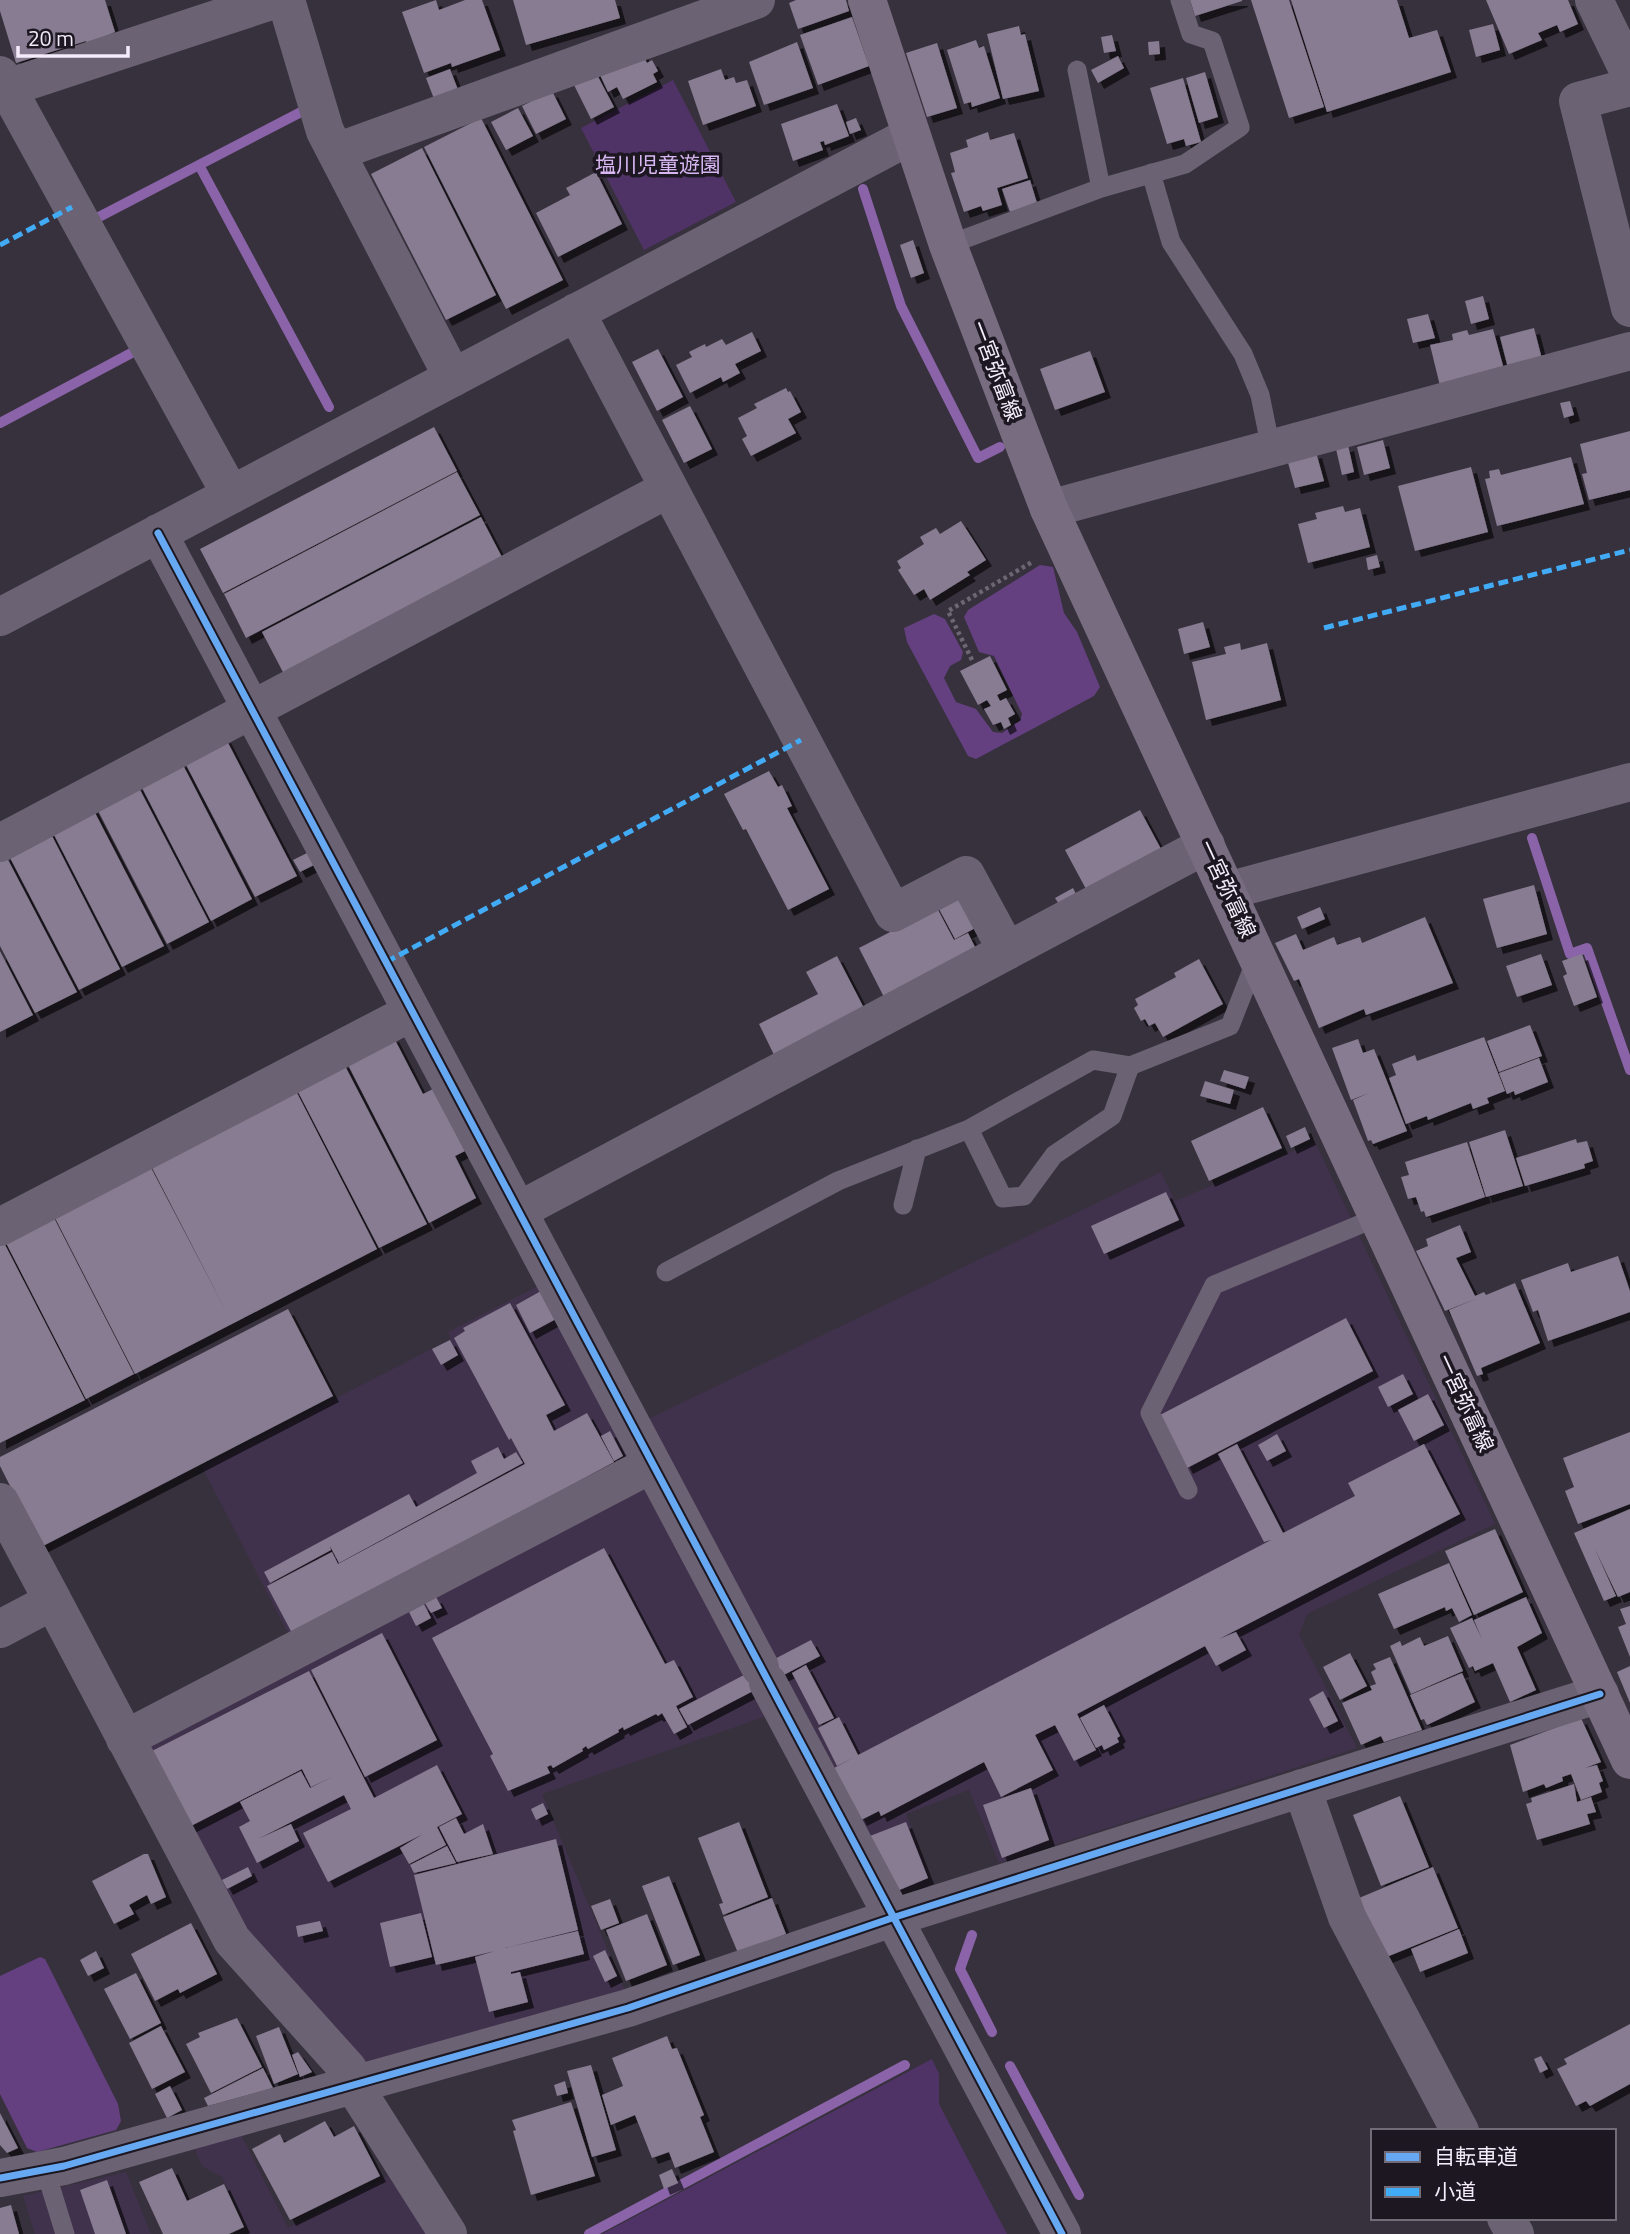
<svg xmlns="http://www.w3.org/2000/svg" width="1630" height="2234" font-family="'Titillium Web','Noto Sans JP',sans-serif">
  <defs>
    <filter id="shadow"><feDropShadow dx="6" dy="6" stdDeviation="0" flood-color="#0009"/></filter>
  </defs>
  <rect width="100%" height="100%" fill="#37313d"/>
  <path fill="#40324c" d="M1315 1142 1495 1524 1307 1614 1299 1635 1357 1748 999 1863 969 1790 906 1814 933 1884 896 1896 644 1421 1161 1172 1175 1201Z
    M542 1284 628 1449 625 1458 291 1639 202 1467 451 1339 448 1332Z
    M649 1486 770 1715 542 1794 625 1991 363 2063 237 1935 144 1738Z
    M241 2135 288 2228 388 2176 429 2234H245L249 2232 222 2177 202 2166 194 2148Z
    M126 2172 151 2234H35L23 2196Z"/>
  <path fill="#503366" d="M673 80 736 202 644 250 581 128Z
    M932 2059 939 2074V2104L1007 2234H602Z"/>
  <path fill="#644080" d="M1040 565 1053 567 1064 613 1077 632 1100 687 1094 696 976 759 968 756 907 642 904 628 934 614 945 619 963 652 961 660 950 666 944 678 956 702 976 709 993 732 1002 733 1020 721 1022 714 994 656 979 652 964 617 968 610Z
    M40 1957 45 1959 118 2104 121 2121 116 2130 37 2152 27 2148 0 2094V1976Z"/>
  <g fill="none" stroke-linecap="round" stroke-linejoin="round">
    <path stroke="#8a63a8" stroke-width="10" d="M199 165 329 407
      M863 189 901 306 978 458 1000 447
      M95 219 303 111
      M0 423 137 350
      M1532 838 1570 954 1587 948 1630 1070
      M972 1935 960 1969 992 2032
      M1010 2066 1079 2195
      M589 2234 905 2065"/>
  </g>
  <path fill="#877c91" filter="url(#shadow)" d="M0 0H105L115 32 86 45V41L16 63 0 11Z
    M436 0 439 10 465 0H482L500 50 452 67 451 63 424 73 402 12Z
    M513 0H615L620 18 526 45Z
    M796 0H846L849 11 798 29 789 3Z
    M1190 0H1242V1L1195 16Z
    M1251 0H1289L1324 107 1289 118Z
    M1291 0H1397L1409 38 1437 30 1451 72 1327 112Z
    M1486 0H1568L1578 24 1560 32 1557 25 1538 33 1542 40 1509 54Z
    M852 17 869 66 818 85 800 35Z
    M1493 24 1500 50 1476 57 1469 30Z
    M1019 26 1021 35 1025 34 1039 91 1003 99 987 34Z
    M1112 35 1116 51 1104 53 1101 37Z
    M976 40 979 48 984 46 1000 98 972 107 971 102 964 104 947 50Z
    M1159 41 1160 54 1149 55 1148 42Z
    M797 42 813 88 764 105 749 62Z
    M937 43 957 108 927 117 906 53Z
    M642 53 647 63 652 60 658 71 653 74 657 82 623 99 617 87 608 92 600 75Z
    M1118 56 1124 68 1098 83 1091 70Z
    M450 69 460 95 436 104 426 78Z
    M594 69 614 107 591 119 572 81Z
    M721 69 725 80 734 77 736 83 747 80 756 106 703 125 688 81Z
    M1205 72 1218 117 1199 123 1186 78Z
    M1183 78 1201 142 1186 146 1184 139 1167 144 1150 88Z
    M552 91 566 119 536 134 522 106Z
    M837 104 849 136 825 145 824 141 820 142 823 150 793 161 781 124Z
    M518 108 533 136 506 150 491 122Z
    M481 118 563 280 506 309 424 147Z
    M856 118 861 130 850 134 846 122Z
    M988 132 990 140 1014 133 1028 178 997 188 1002 205 983 211 981 206 964 212 951 173 955 172 950 153 968 147 966 140Z
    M422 148 496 295 446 320 371 174Z
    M596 172 622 224 558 257 536 213 570 195 566 188Z
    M1030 180 1037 203 1010 212 1002 189Z
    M913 240 924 273 911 278 900 245Z
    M1483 296 1489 319 1471 324 1465 301Z
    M1428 314 1435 338 1413 343 1407 319Z
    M1534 328 1542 359 1508 368 1500 337Z
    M1493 329 1505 373 1441 390 1430 345 1453 340 1452 334 1467 330 1469 335Z
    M752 332 761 351 735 364 740 373 723 382 721 377 690 393 676 365 692 357 689 352 705 344 706 347 722 339 726 345Z
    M658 349 683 397 657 411 632 362Z
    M1090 351 1105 392 1055 410 1040 369Z
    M786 388 788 392 790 391 801 412 788 419 796 433 751 456 742 439 747 436 738 418 757 408 754 404Z
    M1570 401 1574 415 1564 418 1560 403Z
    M690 406 712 449 684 463 662 420Z
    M434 427 457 471 223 593 200 549Z
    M1630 431V490L1589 500 1582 474 1587 473 1580 444Z
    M1383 440 1390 468 1364 475 1357 447Z
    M1348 445 1354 472 1342 475 1336 449Z
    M1316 452 1324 481 1295 488 1287 459Z
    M1571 457 1584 504 1497 526 1485 479 1490 478 1489 471 1499 469 1501 475Z
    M1471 467 1488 532 1415 551 1398 486Z
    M457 472 480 515 246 638 224 594Z
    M1343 506 1345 512 1360 508 1370 547 1308 563 1298 524 1317 519 1315 513Z
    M481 517 504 561 285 676 262 632Z
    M961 521 986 560 967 572 970 575 930 600 924 589 914 595 898 570 901 568 897 561 924 544 920 537 936 528 940 534Z
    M1377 555 1380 567 1368 570 1366 558Z
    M1203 622 1210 647 1184 654 1178 629Z
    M1240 643 1241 650 1267 643 1281 700 1206 720 1192 662 1226 654 1224 647Z
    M990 656 1007 690 997 695 1000 701 1006 698 1015 714 1008 718 1011 725 1004 729 1001 722 993 725 984 709 991 706 987 700 978 705 960 671Z
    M225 737 297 876 255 897 183 759Z
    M181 761 252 899 211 921 139 782Z
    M769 771 778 787 782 785 792 806 787 808 829 889 788 910 746 829 743 830 724 794Z
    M137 784 209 922 167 944 95 805Z
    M92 807 164 946 122 967 51 829Z
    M1140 810 1161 849 1086 889 1065 850Z
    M49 830 120 969 79 990 7 852Z
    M307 853 314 865 300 872 293 860Z
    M5 854 77 992 35 1013 0 946V857Z
    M1534 885 1547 934 1497 948 1483 899Z
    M1073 888 1079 900 1062 909 1055 898Z
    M961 896 977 927 955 939 938 907Z
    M1320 907 1325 919 1302 929 1297 917Z
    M937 908 954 940 968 933 978 953 886 1001 859 948Z
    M1425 917 1453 983 1366 1015 1364 1009 1319 1028 1299 979 1294 981 1275 943 1296 934 1303 950 1334 937 1337 945 1360 937 1362 943Z
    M0 951 33 1015 0 1032Z
    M1541 954 1552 985 1517 997 1506 966Z
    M1582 954 1597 997 1574 1006 1563 976 1567 974 1562 961Z
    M837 956 866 1012 776 1059 759 1024 818 994 806 972Z
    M1199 959 1223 1004 1163 1037 1155 1023 1149 1026 1145 1019 1141 1021 1134 1008 1138 1005 1135 999 1176 977 1174 973Z
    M1530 1025 1542 1056 1499 1072 1487 1041Z
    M393 1036 423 1094 433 1089 465 1151 455 1156 476 1198 429 1223 346 1061Z
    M1484 1037 1505 1091 1487 1098 1489 1103 1473 1109 1471 1103 1428 1120 1427 1116 1406 1124 1389 1078 1396 1075 1392 1064 1415 1055 1417 1061Z
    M1358 1039 1363 1053 1374 1049 1407 1131 1373 1144 1371 1140 1368 1141 1353 1100 1369 1093 1351 1100 1332 1048Z
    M1539 1058 1548 1082 1515 1095 1514 1091 1507 1094 1499 1073Z
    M343 1062 427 1224 379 1248 295 1086Z
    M1224 1070 1249 1077 1245 1089 1220 1081Z
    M1205 1081 1234 1090 1230 1104 1200 1096Z
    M294 1087 377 1249 135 1374 52 1212 148 1162 227 1313 149 1162Z
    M1263 1107 1282 1148 1209 1181 1191 1141Z
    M1305 1127 1310 1139 1291 1148 1286 1136Z
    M1505 1130 1523 1186 1486 1197 1469 1142Z
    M1576 1139 1577 1143 1587 1141 1593 1161 1584 1164 1585 1168 1525 1186 1516 1158Z
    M1467 1142 1485 1197 1426 1217 1424 1211 1421 1212 1416 1197 1408 1199 1401 1177 1409 1175 1405 1162Z
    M1166 1192 1179 1220 1104 1254 1091 1226Z
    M51 1212 134 1374 86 1399 3 1237Z
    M1460 1225 1471 1252 1456 1258 1475 1296 1484 1292 1486 1295 1515 1283 1540 1343 1481 1368 1483 1374 1477 1376 1449 1310 1478 1298 1445 1311 1416 1251 1428 1246 1426 1239Z
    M0 1235 85 1400 0 1443Z
    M1618 1256 1630 1291V1312L1548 1341 1538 1310 1533 1312 1521 1280 1568 1263 1571 1272Z
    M541 1291 556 1319 530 1333 516 1305Z
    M510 1303 565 1405 546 1415 554 1431 587 1413 614 1462 293 1635 267 1586 332 1552 338 1564 525 1464 511 1438 509 1440 454 1338 465 1331 463 1328Z
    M288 1309 333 1396 41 1547 0 1466V1457Z
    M1346 1318 1373 1371 1187 1468 1160 1415Z
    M450 1340 458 1355 441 1365 432 1349Z
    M1403 1374 1413 1394 1388 1407 1378 1387Z
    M1428 1394 1444 1425 1414 1441 1398 1410Z
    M610 1431 623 1456 614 1461 601 1436Z
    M1630 1432V1504L1578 1524 1565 1491 1574 1487 1563 1458Z
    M1277 1434 1286 1451 1267 1461 1258 1445Z
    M1237 1444 1283 1533 1355 1496 1348 1483 1424 1444 1460 1514 1219 1639 1236 1632 1246 1650 1216 1666 1205 1646 1077 1714 1096 1750 1074 1761 1055 1725 1035 1735 1053 1770 1001 1797 984 1762 881 1816 879 1811 861 1820 834 1768 855 1757 837 1766 818 1728 839 1717 858 1755 1271 1540 1264 1542 1218 1454Z
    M498 1447 504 1459 516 1452 523 1463 339 1563 330 1546 331 1550 270 1583 264 1572 409 1494 416 1507 477 1473 471 1461Z
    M1630 1509V1592L1618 1597 1594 1547 1616 1596 1604 1601 1574 1533Z
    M1495 1529 1523 1592 1474 1615 1445 1551Z
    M604 1548 665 1664 674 1660 693 1697 676 1706 687 1727 674 1734 662 1713 658 1716 656 1714 624 1730 623 1727 618 1730 619 1732 588 1749 586 1746 582 1749 583 1751 553 1768 551 1765 547 1767 550 1773 508 1791 490 1756 493 1754 432 1638Z
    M1449 1563 1472 1615 1459 1622 1452 1608 1446 1611 1445 1607 1394 1629 1378 1594Z
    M436 1597 442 1608 431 1613 425 1603Z
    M1526 1597 1542 1633 1517 1647 1536 1690 1510 1702 1493 1663 1475 1671 1473 1666 1469 1668 1450 1628 1472 1618 1482 1639 1474 1620Z
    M424 1604 431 1618 416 1626 409 1612Z
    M1630 1606V1657L1618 1627 1626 1624 1620 1609Z
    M382 1633 437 1740 365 1777 311 1670Z
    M1448 1636 1463 1671 1411 1694 1390 1646 1400 1641 1402 1646 1420 1637 1424 1646Z
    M811 1640 820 1656 688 1725 679 1709Z
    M1350 1653 1367 1686 1340 1700 1323 1667Z
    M1390 1657 1422 1730 1384 1742 1381 1736 1361 1745 1342 1703 1372 1690 1370 1686 1376 1684 1371 1672 1376 1669 1373 1664Z
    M806 1665 834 1718 819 1725 792 1673Z
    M1630 1666V1703L1617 1672Z
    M309 1671 374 1798 437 1765 462 1814 437 1827 446 1845 409 1864 400 1848 423 1834 328 1882 303 1833 351 1809 344 1795 258 1839 291 1824 299 1841 257 1863 239 1827 250 1821 240 1802 301 1771 310 1788 334 1776 311 1787 302 1769 189 1827 150 1752Z
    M1462 1673 1475 1702 1427 1725 1424 1719 1421 1720 1410 1695Z
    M1323 1691 1338 1721 1324 1728 1309 1699Z
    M1104 1705 1120 1736 1117 1738 1119 1742 1104 1750 1102 1745 1096 1748 1080 1718Z
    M1581 1718 1601 1762 1585 1768 1597 1765 1603 1781 1599 1783 1602 1792 1581 1800 1571 1774 1562 1777 1563 1781 1546 1788 1544 1784 1523 1792 1510 1745Z
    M1574 1784 1577 1802 1591 1797 1596 1812 1587 1814 1590 1824 1537 1840 1526 1804 1532 1802 1531 1798Z
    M1031 1788 1049 1840 1002 1858 983 1805Z
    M1400 1796 1429 1867 1381 1886 1353 1815Z
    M543 1803 548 1814 536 1820 531 1809Z
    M456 1818 464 1834 483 1824 493 1854 457 1862 439 1827Z
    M739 1822 768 1897 723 1915 719 1904 723 1903 698 1838Z
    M906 1822 928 1878 897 1891 870 1836Z
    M556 1839 578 1930 505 1948 578 1931 584 1954 511 1972V1974L520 1972 528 2002 489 2012 475 1957 495 1951 436 1965 414 1875Z
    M447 1846 456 1863 414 1873 410 1865Z
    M144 1854H148L166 1897 151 1904 147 1895 129 1905 134 1914 114 1924 92 1881Z
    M248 1867 252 1876 227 1889 222 1880Z
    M1433 1867 1458 1928 1384 1958 1359 1898Z
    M669 1876 700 1955 673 1965 642 1886Z
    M772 1898 786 1934 738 1953 723 1917Z
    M610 1899 619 1923 601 1930 591 1906Z
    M421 1913 432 1957 390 1967 380 1923Z
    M647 1914 667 1965 626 1981 606 1930Z
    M320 1921 323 1931 298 1937 296 1926Z
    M191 1923 217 1974 180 1993 178 1989 155 2001 131 1954Z
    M1459 1929 1468 1953 1420 1972 1411 1949Z
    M605 1950 617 1976 605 1982 593 1956Z
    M96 1951 104 1968 88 1976 80 1960Z
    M136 1973 161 2023 130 2039 104 1989Z
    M237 2018 262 2067 211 2093 186 2044 200 2037 198 2033Z
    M1630 2024V2084L1590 2106 1586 2101 1576 2106 1557 2069 1567 2064 1564 2059Z
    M161 2026 185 2072 152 2089 129 2043Z
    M279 2027 298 2074 274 2084 256 2036Z
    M667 2036 672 2049 677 2048 704 2115 700 2117 714 2152 675 2168 669 2152 652 2158 635 2115 611 2125 602 2095 623 2086 612 2058Z
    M298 2052 312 2072 300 2077 292 2055Z
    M1541 2056 1548 2069 1540 2073 1534 2059Z
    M591 2065 616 2150 592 2157 567 2071Z
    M263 2068 273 2088 208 2106 204 2098Z
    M565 2081 568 2093 557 2096 554 2085Z
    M170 2086 182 2110 167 2118 155 2094Z
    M571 2102 595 2176 531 2195 513 2131 516 2130 512 2120Z
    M0 2113 18 2148 7 2153 0 2145Z
    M325 2121 334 2137 354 2126 380 2176 290 2220 252 2149 280 2134 284 2143Z
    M172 2168 187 2201 224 2184 244 2227 229 2234H163L139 2182Z
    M672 2169 678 2183 664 2189 659 2175Z
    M107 2180 126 2234H95L80 2190Z
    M11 2205 19 2234H0V2208Z"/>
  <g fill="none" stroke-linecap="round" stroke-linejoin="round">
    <path stroke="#6d6673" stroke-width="4.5" stroke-dasharray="3.5 3.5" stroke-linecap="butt" d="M972 660 948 611 1034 561"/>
    <path stroke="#6b6273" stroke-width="19" d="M1077 70 1101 188
      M1151 173 1171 242 1243 354 1260 395 1271 449
      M948 245 1101 188 1185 164 1240 127 1212 41 1191 34 1180 0
      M969 1129 1003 1198 1024 1196 1054 1155 1112 1116 1130 1066
      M903 1205 917 1149
      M666 1272 838 1181 969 1129 1093 1060 1130 1066 1230 1026 1256 960
      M1188 1490 1150 1413 1214 1285 1378 1217
      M45 2169 65 2234"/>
    <path stroke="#6b6273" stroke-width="38" d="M286 0 325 131 453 378
      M1594 0 1630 74
      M0 75 231 495
      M1630 87 1578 101 1630 308
      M7 88 274 0
      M336 152 756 0
      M576 312 893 913 966 875 1007 951
      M1049 509 1630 351
      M158 533 760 1667
      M0 617 910 136
      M0 843 668 489
      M1227 891 1630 782
      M518 1211 1206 845
      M0 1227 412 1012
      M0 1502 53 1601
      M0 1629 53 1601 232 1940 348 2069 352 2083 448 2234
      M768 1683 1062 2234
      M125 1739 652 1464
      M1302 1788 1347 1917 1460 2131
      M0 2178 64 2166 628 2008 892 1918 1600 1694
      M1506 2218 1515 2234"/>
    <path stroke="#786c80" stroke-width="38" d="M867 0 948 245 1049 509 1630 1760"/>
    <path stroke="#42abf6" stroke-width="5" stroke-dasharray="10 5" stroke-linecap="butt" d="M0 245 72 207
      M1324 628 1630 550
      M386 962 801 740"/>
    <defs>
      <path id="cycleway" d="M158 533 1062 2234
        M0 2178 64 2166 628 2008 892 1918 1600 1694"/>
    </defs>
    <use href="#cycleway" stroke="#1c1721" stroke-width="11"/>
    <use href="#cycleway" stroke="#66a8f1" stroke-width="7"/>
  </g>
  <g text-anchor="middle" stroke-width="7" stroke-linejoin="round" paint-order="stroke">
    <g font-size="21" fill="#d7b6f2" stroke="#1c1721">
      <text x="658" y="172">塩川児童遊園</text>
    </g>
    <g font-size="21" fill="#f4ecfb" stroke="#1c1721">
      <text transform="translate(996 371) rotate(69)" y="7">一宮弥富線</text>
      <text transform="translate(1227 889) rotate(65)" y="7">一宮弥富線</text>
      <text transform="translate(1465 1403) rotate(65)" y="7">一宮弥富線</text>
    </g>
  </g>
  <rect x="1371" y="2129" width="245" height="91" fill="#1c1721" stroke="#726c78" stroke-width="2"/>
  <rect x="1385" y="2152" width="35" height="10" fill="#66a8f1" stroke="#726c78" stroke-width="2"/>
  <text x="1434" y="2164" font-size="21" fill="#f4ecfb">自転車道</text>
  <rect x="1385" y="2187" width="35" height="10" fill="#42abf6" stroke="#726c78" stroke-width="2"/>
  <text x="1434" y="2199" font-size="21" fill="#f4ecfb">小道</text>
  <path d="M18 46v10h110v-10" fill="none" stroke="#f4ecfb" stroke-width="3.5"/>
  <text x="28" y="46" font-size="21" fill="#f4ecfb" stroke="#1c1721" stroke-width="5" paint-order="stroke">20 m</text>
</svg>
